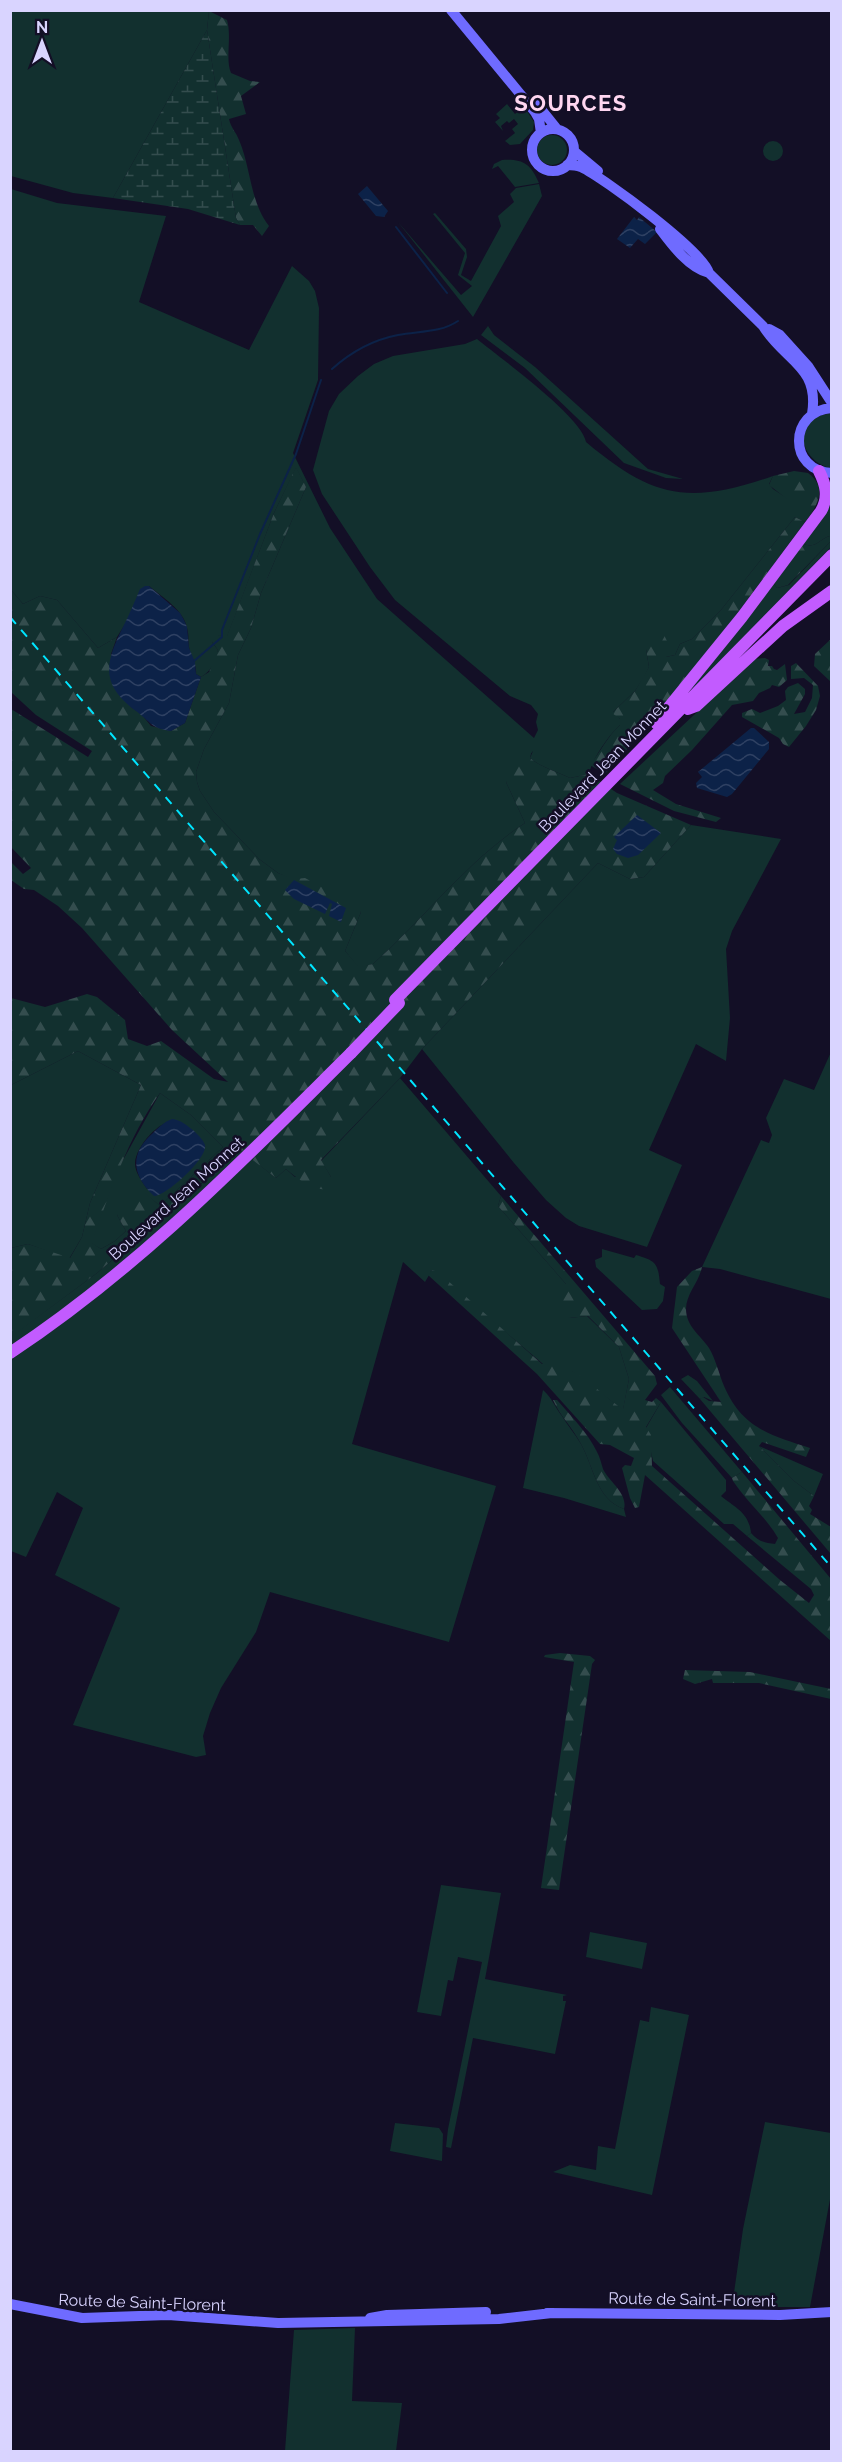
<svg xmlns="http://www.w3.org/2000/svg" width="842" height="2462" font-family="Raleway,sans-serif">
  <defs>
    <pattern id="forest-firs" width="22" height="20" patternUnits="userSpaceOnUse" patternTransform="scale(1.5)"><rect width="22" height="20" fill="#12302f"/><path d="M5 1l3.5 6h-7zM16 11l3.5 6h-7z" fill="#344d4e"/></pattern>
    <pattern id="wetland-marsh" width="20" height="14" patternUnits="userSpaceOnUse" patternTransform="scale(1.5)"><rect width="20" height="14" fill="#12302f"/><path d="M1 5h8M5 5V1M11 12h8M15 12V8" fill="none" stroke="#344d4e"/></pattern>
    <pattern id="water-waves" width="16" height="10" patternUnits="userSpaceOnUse" patternTransform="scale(1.5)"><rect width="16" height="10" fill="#0c2248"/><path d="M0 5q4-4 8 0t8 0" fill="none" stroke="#2f4163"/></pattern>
  </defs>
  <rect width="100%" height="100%" fill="#130f26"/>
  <path fill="#12302f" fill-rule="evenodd" d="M11 11H209L207 30 113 198 73 193 11 176Z
    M507 104 515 114 518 111 524 112 523 105 534 122 533 130 520 144 510 145 505 141 515 133 512 129 518 124 514 119 509 123 507 121 501 126 503 131 495 122 500 118 496 114Z
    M537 150a15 15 0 1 1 30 0a15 15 0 1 1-30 0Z
    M763 151a10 10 0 1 1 20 0a10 10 0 1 1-20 0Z
    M502 160C523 159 530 163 539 183L515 187 498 166 492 169 494 164Z
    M539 184 542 196 473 317 398 222 461 295 472 286 458 275 465 253 433 214 435 213 466 249 467 257 461 275 471 281 501 226 498 216 514 202 510 194 516 188Z
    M11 189 57 203 166 216 139 302 249 350 292 266 309 281 315 291 319 308 318 380 293 453 330 528 377 599 534 738 538 730 536 722 538 714 531 705 510 696 395 600 370 567 322 494 313 470 329 411 339 394 358 376 374 364 393 356 465 344 477 339C499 357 582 417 586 442 654 499 689 505 773 476L769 484 773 489 811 514 805 522 795 517 721 610 692 639 680 644 675 655 666 657 646 649 649 667 644 677 635 691 613 712 620 719V725C609 735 592 759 589 774L570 778C556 771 542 768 530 758L533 751 506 782 525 823C467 861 425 918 373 964L359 968 345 951 361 912 278 873 259 859 214 812 200 791 197 782 196 772 204 749 229 703 238 655 251 628 261 593 306 487 296 468 274 513 227 637 219 635 212 642 218 650C215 661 212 671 201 677L196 674C197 663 190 657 189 647 188 641 189 634 187 628 184 610 162 597 149 586L117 637 98 648 57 600 40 596 23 604 11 590Z
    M488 326 494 335 535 367 648 469 683 479 666 478 624 463 525 368 481 335Z
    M831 413V468C805 463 791 430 818 417 821 415 827 414 831 413Z
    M831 501V547L691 691 694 683 774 584 777 588 789 585 831 541 830 536C819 539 817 549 803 544Z
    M691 825 781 839 732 931 726 949 730 1018 726 1061 696 1044 649 1150 682 1165 647 1247 579 1226 566 1218 546 1200 514 1163 422 1049 598 863 630 879 644 877Z
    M78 1051 141 1085 90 1203 82 1237 69 1259 28 1244 11 1248V1085Z
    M831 1052V1299L720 1269 702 1267 761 1140 769 1143 772 1135 766 1118 784 1079 814 1090Z
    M400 1078 501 1196 498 1206 566 1284 569 1318 587 1316 619 1347 629 1379 623 1410 573 1372 543 1364 432 1270 425 1282 403 1262 352 1444 496 1486 449 1642 270 1592 256 1632 221 1688 210 1713 203 1736 206 1755 196 1757 73 1725 120 1608 55 1575 83 1508 57 1492 26 1557 11 1551 10 1337 97 1273 241 1150 276 1178 286 1169 295 1177H331L321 1161Z
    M160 1093 191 1115 223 1147 160 1206 143 1192 117 1215 126 1231 115 1241 101 1249 91 1243 117 1171ZM177 1120 147 1189C142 1181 135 1173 135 1163 136 1146 160 1119 177 1120Z
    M602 1249 634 1258 636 1255C657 1261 658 1264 660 1284L665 1287 663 1301 657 1309 642 1310 596 1267 595 1260 602 1257Z
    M688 1375 697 1381 713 1401 704 1397 700 1399 681 1379Z
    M670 1387 742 1472 732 1478 682 1423 661 1395Z
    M543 1390C553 1399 554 1406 562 1416 568 1426 575 1434 581 1444 594 1467 596 1499 624 1509L626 1517 564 1498 523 1488Z
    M661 1402 726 1480V1491L721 1496C734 1507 749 1512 751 1533L747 1536 733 1524H724L653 1461 646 1428Z
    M759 1446 823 1474 814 1496 794 1481Z
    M441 1885 501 1893 485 1979 567 1995 563 1996V2001H566L555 2054 473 2038 451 2148 446 2147 448 2129 482 1962 458 1957 453 1981 448 1980 441 2016 417 2012Z
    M590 1932 647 1943 642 1969 586 1957Z
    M651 2007 689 2015 652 2195 553 2172 570 2165 596 2170 598 2146 615 2149 640 2020 649 2022Z
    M765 2122 831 2133V2194L810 2307H732L743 2229Z
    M395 2123 439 2128 443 2134 442 2161 390 2151Z
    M355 2328 352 2401 402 2403 396 2451H285L294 2330Z"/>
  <path fill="url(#forest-firs)" fill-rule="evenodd" d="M209 11 227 20C232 37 225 59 231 73L250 81 260 82 241 96 246 114 229 119C231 128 236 132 239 140 251 168 250 202 269 226L262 236 253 225H240L236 218 207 30Z
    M296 467 306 487 261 593 251 628 238 655 229 703 204 749 196 772 197 782 200 791 214 812 259 859 278 873 294 879 305 878 357 906 361 912 345 951 359 967 373 964C425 918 467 861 525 823L506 782C511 766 519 746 535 738L530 758C542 768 556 771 570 778L589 774 617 793 691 825 644 877 630 879 598 863 422 1049 400 1078 321 1160 331 1177V1189C314 1192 299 1180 286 1169L276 1178 240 1150 97 1273 11 1337V1248L28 1244 70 1258 82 1237 90 1203 141 1085 78 1051 11 1085V998L45 1007 87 994 97 997 125 1020 128 1039 147 1046 161 1041 214 1079 228 1082 172 1030 82 928 58 906 34 890 24 889 11 880 10 861 23 874 31 868 11 847V709L88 757 92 751 36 715 11 692V590L23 604 40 596 57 600 98 648 117 637 111 654 131 707 142 715 151 726 171 731 185 723 201 677 209 672 218 650 212 642 213 637 219 635 227 636 274 513ZM160 1093 191 1115 223 1147 160 1206 143 1191H137L119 1206 117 1215 126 1231 115 1241 101 1249 92 1243C110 1191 128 1138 160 1093Z
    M794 471 808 473C824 485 821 498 811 514L801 510 769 485 773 476Z
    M795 517 805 522 681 689 605 774 590 765C601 751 607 737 620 725V719L612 713 635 691 649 667 646 649 649 634 663 633 669 645 666 657 675 655 680 644 692 639 721 610Z
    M830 536 831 541 788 585 777 588 774 584 803 544C817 549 819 539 830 536Z
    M831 639V682L814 666 815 654Z
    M765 658 769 660 768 666H772L774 669 777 670 785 664 787 680 779 687 772 685 770 688 759 693 753 701 732 705 692 750 665 776 663 783 653 790 676 804 721 818 716 822 674 811 620 784 754 659Z
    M796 663 818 686 820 696 816 710 806 726 789 747 783 744 779 738 742 717V713L752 709 760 713 778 706 786 700 785 691 788 687 798 683 805 689V694L794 714 805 712 812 698 813 685 804 678 791 679V666Z
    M501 1196 655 1376 657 1384 645 1400 652 1402 656 1398 661 1402 646 1427 651 1435 652 1466 780 1580 809 1603 814 1595 811 1589 747 1536 751 1533C758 1541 764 1543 775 1544L778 1538C766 1517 747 1502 733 1481L732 1478 742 1472 831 1579V1641L645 1475 639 1507 635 1508 630 1498 622 1468 625 1465 631 1466 634 1458 610 1445 600 1444 537 1374 428 1275 432 1270 438 1272 542 1364C573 1360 599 1394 623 1409L629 1379 619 1347 588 1316 569 1318 560 1314 566 1284 498 1206Z
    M702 1267C699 1282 686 1294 686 1309 686 1326 700 1335 709 1348 716 1360 719 1374 724 1386 742 1428 770 1435 810 1448L806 1457 762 1442 759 1446 794 1481 814 1496 809 1506 812 1510 810 1514 831 1527V1554L700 1399 703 1397 709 1401 721 1402 672 1328 677 1287 692 1271Z
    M553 1400H557C571 1416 588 1433 597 1452 600 1457 601 1463 603 1469 609 1482 628 1493 624 1509 596 1499 594 1467 581 1444 573 1428 560 1416 553 1400Z
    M560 1653 590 1656 595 1660 592 1664 559 1890 541 1888 574 1662 544 1657 545 1655Z
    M685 1670 750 1672 831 1689V1699L759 1683H713L712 1679 695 1684 683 1679Z"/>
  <path fill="url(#wetland-marsh)" d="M207 30 236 218 240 225 188 209 113 198Z"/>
  <path fill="url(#water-waves)" d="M367 186 388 211 384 217 376 216 358 194Z
    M634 217 637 220 639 217 657 232 645 244 638 239 630 248 617 239Z
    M145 586H149L180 613 184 620 187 627 189 648 195 662 196 674 201 677 185 723 171 731C150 728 151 722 136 711 100 684 105 663 123 627 129 615 135 601 140 589Z
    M751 728H754L769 742V749L732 794 727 797 697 788 696 783 702 777 698 772Z
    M637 815 661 833 638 855 628 858 617 854 613 849 617 840 614 837Z
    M294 880 346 908 341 922 329 916 332 904 330 903 325 914 294 899 285 890Z
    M172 1119C181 1120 186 1125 193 1130 197 1134 203 1139 205 1145 208 1158 166 1196 154 1196 132 1175 129 1154 153 1133 159 1127 164 1122 172 1119Z"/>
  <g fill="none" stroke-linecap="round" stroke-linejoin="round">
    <path stroke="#0c2248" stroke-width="2" d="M396 227 447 293
      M332 369C352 351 372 340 398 335 419 331 440 333 458 321
      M194 661 222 637V630L260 534 296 454 321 380"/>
    <path stroke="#6f6bff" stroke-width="10" d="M451 10 535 112 539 119 541 133
      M537 104 557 129
      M532 150a21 21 0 1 1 42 0a21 21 0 1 1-42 0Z
      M574 151 598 171
      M567 165C572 165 576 165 581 167 604 178 704 252 709 273L763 326C784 361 820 366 812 414
      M660 229C672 245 689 268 709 273
      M769 329 780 335 808 366 832 403
      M832 408C788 411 788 471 832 473
      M10 2304 82 2318 168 2315 278 2323 499 2319 552 2313
      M547 2313 780 2315 832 2312
      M370 2318 387 2315 486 2312"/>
    <path stroke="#c25bff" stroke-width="12" d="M688 709 696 706 783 626 832 591
      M656 723 742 617 821 511C829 497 826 485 819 471
      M395 1000 832 555
      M10 1353C140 1267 242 1161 351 1053"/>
    <path stroke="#00e5ff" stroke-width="2" stroke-dasharray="9 8" stroke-linecap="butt" d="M10 617 832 1568"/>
    <path stroke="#c25bff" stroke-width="12" d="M351 1053 399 1003"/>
  </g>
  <g text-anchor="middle" stroke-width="5" stroke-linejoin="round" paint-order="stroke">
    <g font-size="16" fill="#d9d4ff" stroke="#130f26">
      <text transform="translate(602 766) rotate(-46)" y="6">Boulevard Jean Monnet</text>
      <text transform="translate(176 1198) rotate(-42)" y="6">Boulevard Jean Monnet</text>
      <text transform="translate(692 2299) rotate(1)" y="6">Route de Saint-Florent</text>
      <text transform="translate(142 2302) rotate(2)" y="6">Route de Saint-Florent</text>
    </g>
    <g font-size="22" font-weight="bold" letter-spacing="1.5" fill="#ffd6f0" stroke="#130f26">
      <text x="571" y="111">SOURCES</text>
    </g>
  </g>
  <rect width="842" height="2462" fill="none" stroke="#d9d4ff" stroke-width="24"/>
  <g transform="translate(42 42)" stroke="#130f26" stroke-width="4.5" paint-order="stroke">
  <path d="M0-4.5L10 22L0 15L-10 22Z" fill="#d9d4ff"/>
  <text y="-9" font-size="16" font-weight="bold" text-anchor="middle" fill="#d9d4ff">N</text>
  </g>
</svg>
